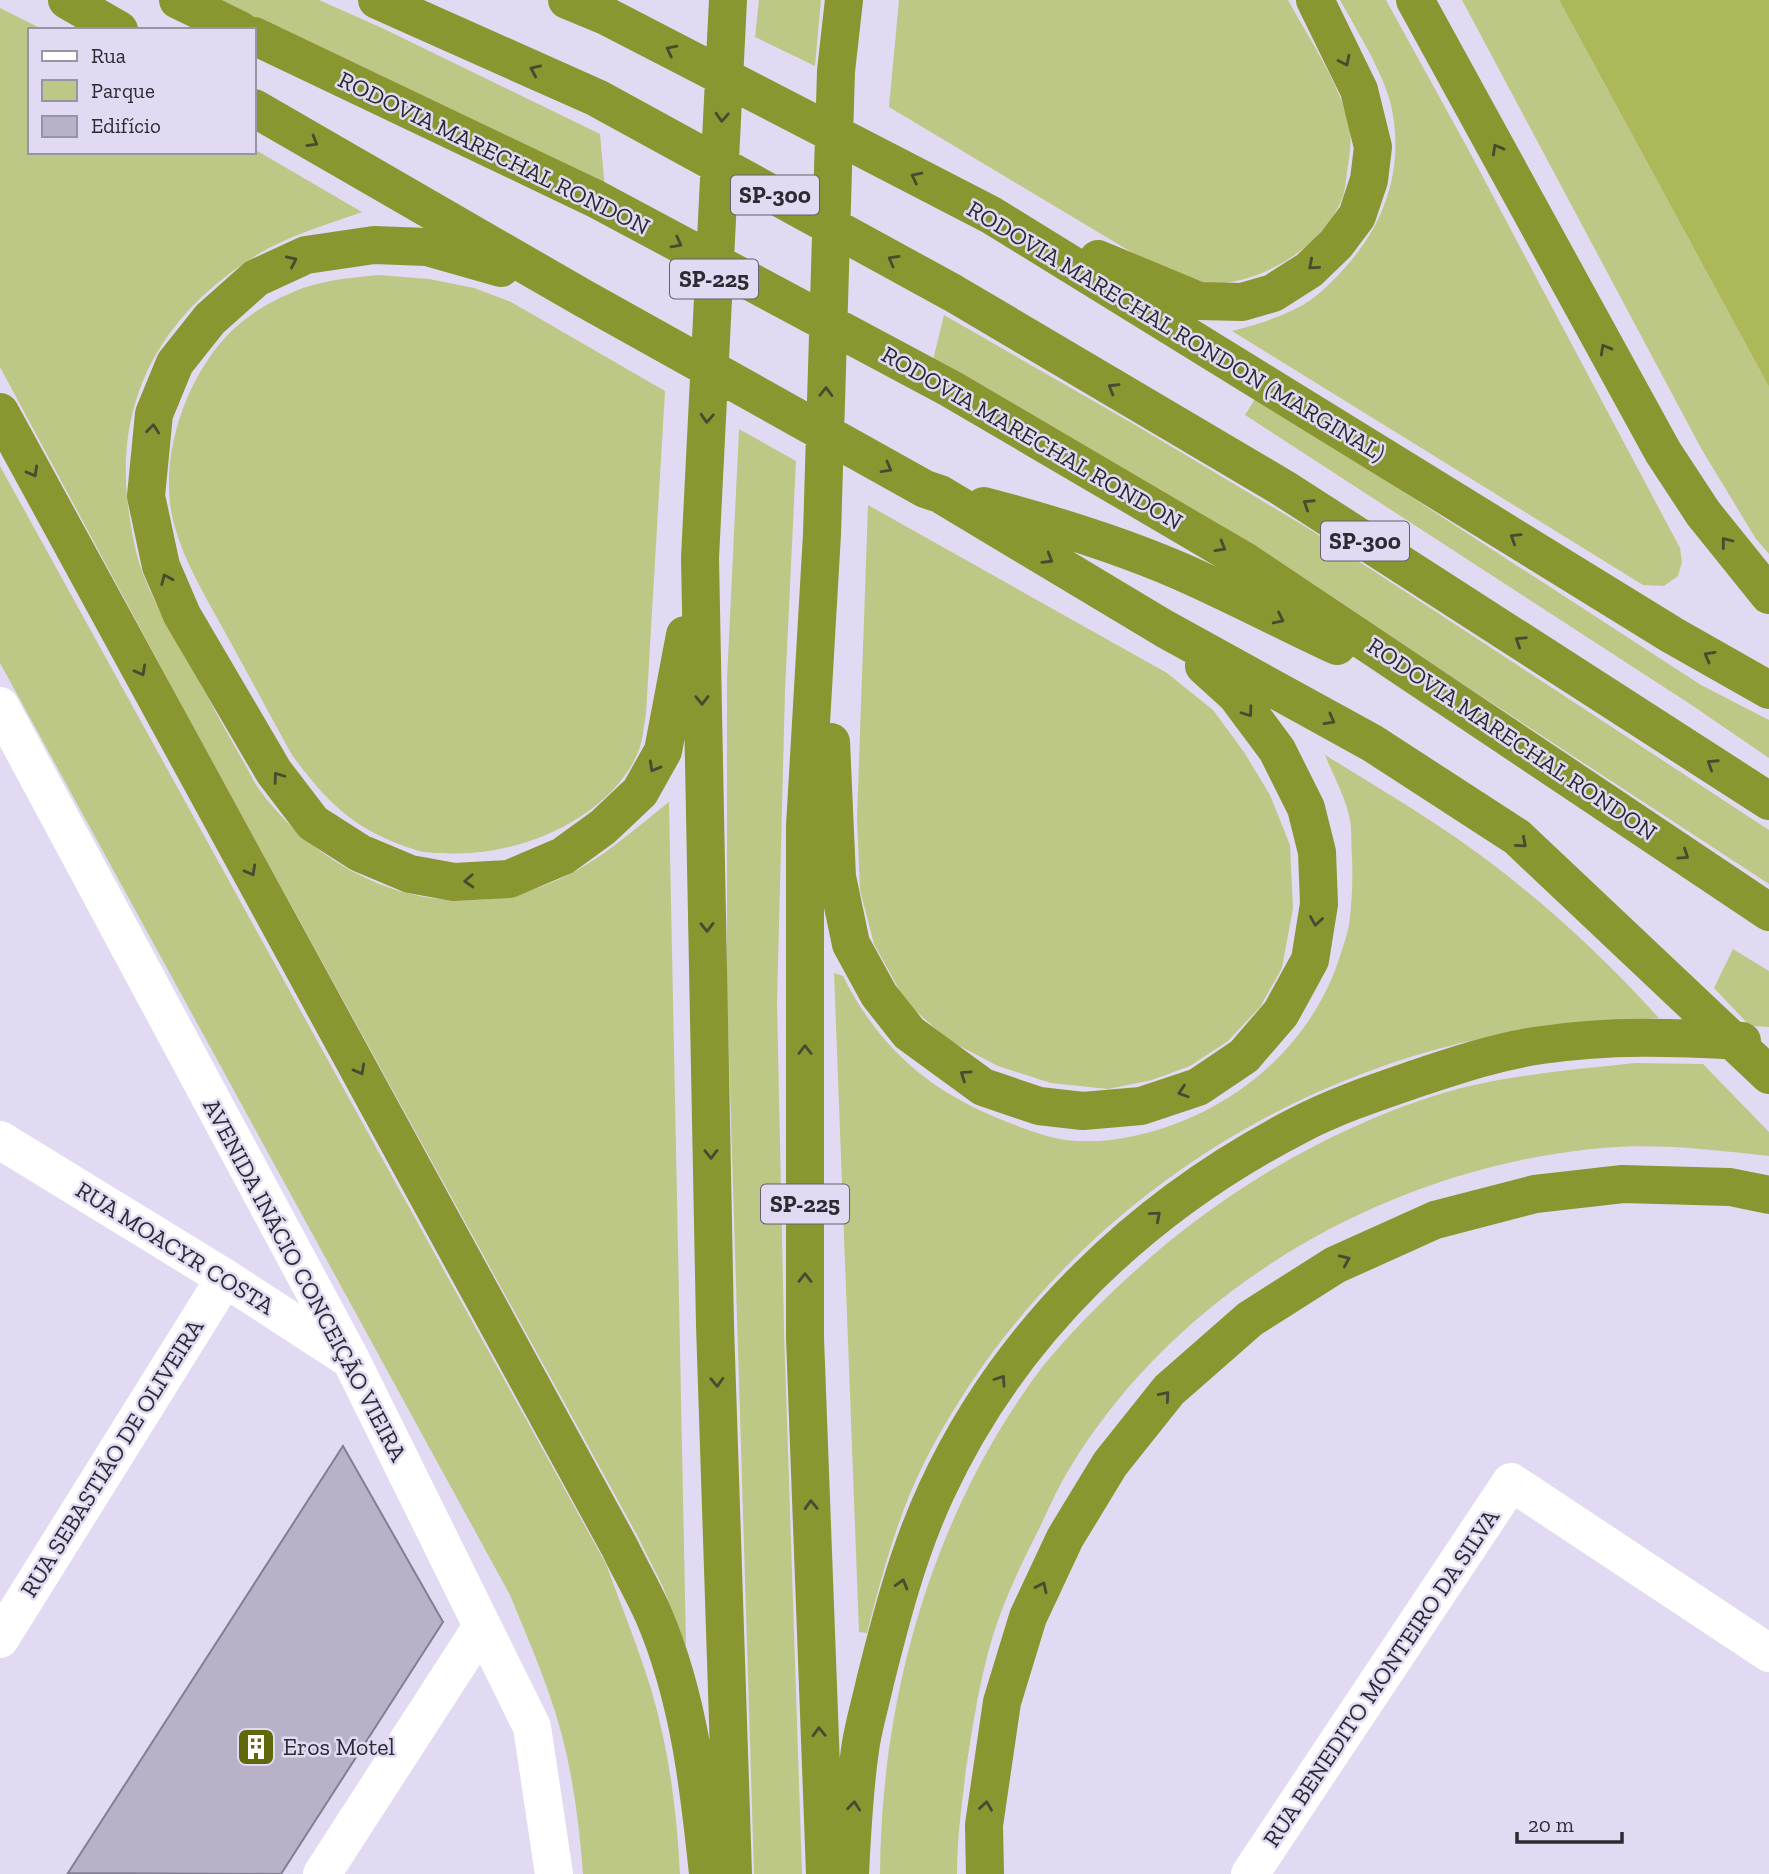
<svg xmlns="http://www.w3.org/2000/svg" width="1769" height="1874" font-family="'Zilla Slab',serif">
  <rect width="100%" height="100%" fill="#e2daf2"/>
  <path fill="#bec886" d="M202 0H319L382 28 600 134 605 188Z
    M759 0H821L815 66 755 37Z
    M899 0H1288C1308 37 1343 88 1350 130 1352 143 1349 159 1347 172 1346 181 1345 191 1342 199 1321 250 1254 289 1199 283 1190 282 1181 279 1173 277L889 107Z
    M1340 0H1386L1468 149 1680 548 1682 562 1678 576 1664 586 1643 585 1232 331C1254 325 1276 319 1297 308 1314 300 1329 285 1342 271 1385 225 1405 168 1391 105 1383 72 1357 31 1340 0Z
    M1462 0H1559L1769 387V554L1756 539 1702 450Z
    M0 8 44 30H30V152H254V149L362 212C323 226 280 238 246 262 162 318 118 396 127 497 130 522 134 550 143 574 159 615 183 653 205 692 217 715 230 738 243 761 249 771 254 783 261 792 331 884 446 929 555 881 598 863 633 830 669 802L686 1646 663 1587 637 1535 196 732 0 367Z
    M379 275 429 279 474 288 511 302 665 391 646 714C644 725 643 739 639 750 611 820 513 859 443 853 434 853 424 853 416 850 356 831 329 805 292 755 268 712 245 668 221 625 203 592 184 561 174 524 155 454 192 353 254 313 265 305 279 298 291 293 318 280 350 278 379 275Z
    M944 315 1137 426 1311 530 1769 830V884L1282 566 933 360Z
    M1255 399 1299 424 1701 685 1769 720V758L1690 704 1245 415Z
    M739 429 796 461 785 691 777 1003 784 1329 802 1874H754L727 990V679Z
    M0 466 606 1564C621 1605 638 1647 651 1689 669 1749 677 1812 680 1874H583C580 1833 575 1792 566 1752 554 1698 531 1646 510 1595L0 663Z
    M868 505 1167 673 1213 710 1244 752 1270 795 1290 845 1293 908 1282 968 1260 1007 1228 1041 1190 1066 1152 1080 1108 1089 1051 1083 998 1066 948 1040 906 1002 874 944 860 890 857 818Z
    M1325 755C1382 790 1442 825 1495 866 1555 912 1609 963 1659 1018 1594 1022 1529 1027 1465 1042 1234 1097 1032 1251 924 1463 897 1517 882 1575 867 1633L859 1632 834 973 843 976C880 1050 933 1094 1010 1123 1027 1130 1047 1137 1066 1140 1105 1145 1149 1135 1185 1120 1257 1090 1316 1032 1340 956 1343 946 1347 936 1349 925 1352 903 1353 879 1352 857 1351 845 1352 831 1350 820 1346 798 1333 775 1325 755Z
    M1733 949 1769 971V1027L1750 1026 1714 988Z
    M1635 1063 1703 1064 1769 1132V1156C1714 1150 1657 1143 1602 1148 1390 1167 1178 1287 1068 1471 1057 1489 1049 1508 1040 1527 1020 1566 999 1610 988 1653 978 1691 972 1730 966 1769 962 1804 957 1838 957 1874H880C881 1704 928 1531 1025 1391 1047 1358 1074 1330 1102 1302 1197 1208 1312 1134 1440 1094 1503 1075 1571 1070 1635 1063Z"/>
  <path fill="#adb958" d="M1559 0H1769V387Z"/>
  <path fill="#b8b1c7" stroke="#857e93" stroke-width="2" d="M343 1446 443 1622 281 1874 68 1873Z"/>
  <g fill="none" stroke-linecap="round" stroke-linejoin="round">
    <path stroke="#fff" stroke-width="38" d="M0 706 350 1358 532 1727 554 1874
      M0 1140 225 1278 345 1356
      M0 1639 225 1278
      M322 1874 481 1628
      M1250 1874 1511 1482 1769 1653"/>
    <path stroke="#8a9630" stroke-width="38" d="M67 0 119 30
      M178 0 240 30
      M377 0 597 98 953 293 1283 488 1769 801
      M567 0 608 17 991 215 1672 635 1769 690
      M728 0 700 558 715 1325 733 1874
      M1415 0 1663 452 1703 513 1769 595
      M254 36 596 199 951 389 1246 562 1769 912
      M254 108 583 298 925 489 940 494 1165 629 1372 743 1517 837 1769 1075
      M1098 259 1199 301 1242 302 1273 293 1309 270 1336 244 1357 216 1369 180 1373 147 1359 90 1315 0
      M501 268 427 247 374 245 306 255 256 278 210 319 175 363 154 414 146 496 161 566 182 615 274 772 313 823 360 853 410 874 454 882 509 879 563 856 603 827 640 792 663 751 685 635
      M0 412 620 1548C631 1571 644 1593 654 1616 689 1698 699 1787 708 1874
      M984 506C1052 524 1118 544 1182 572 1234 595 1285 622 1337 646
      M831 742 837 877 851 944 879 995 909 1033 983 1087 1039 1106 1083 1111 1141 1106 1198 1087 1244 1056 1281 1013 1310 960 1319 904 1317 852 1306 808 1277 750 1236 695 1204 666
      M825 1874 805 1338V826L822 534 836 71 844 0
      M850 1874C852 1833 854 1791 860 1750 863 1727 870 1705 875 1682 891 1618 908 1552 936 1492 1010 1331 1143 1205 1299 1125 1335 1106 1377 1092 1415 1079 1457 1065 1498 1051 1542 1045 1611 1035 1672 1037 1742 1041
      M985 1874 984 1825 1002 1702 1028 1617 1065 1538 1110 1464 1169 1390 1250 1319 1335 1265 1435 1220 1535 1194 1623 1184 1730 1187 1769 1195"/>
  </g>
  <defs><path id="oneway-chevron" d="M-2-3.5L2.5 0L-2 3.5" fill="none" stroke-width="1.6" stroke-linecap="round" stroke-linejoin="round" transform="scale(1.75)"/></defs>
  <g stroke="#484a31">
    <use href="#oneway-chevron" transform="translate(671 50) rotate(-153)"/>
    <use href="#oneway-chevron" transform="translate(1345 61) rotate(64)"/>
    <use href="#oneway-chevron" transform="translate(535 70) rotate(-156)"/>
    <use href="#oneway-chevron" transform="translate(722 117) rotate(93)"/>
    <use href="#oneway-chevron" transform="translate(313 142) rotate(30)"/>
    <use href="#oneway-chevron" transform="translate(1497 149) rotate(-119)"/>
    <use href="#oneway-chevron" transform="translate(916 177) rotate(-153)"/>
    <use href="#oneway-chevron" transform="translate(677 243) rotate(28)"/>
    <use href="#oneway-chevron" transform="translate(893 260) rotate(-151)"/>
    <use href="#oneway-chevron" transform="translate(292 261) rotate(-25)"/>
    <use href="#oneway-chevron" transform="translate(1313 265) rotate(139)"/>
    <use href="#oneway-chevron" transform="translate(1605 349) rotate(-119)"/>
    <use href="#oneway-chevron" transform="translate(1113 388) rotate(-149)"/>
    <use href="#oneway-chevron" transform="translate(826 392) rotate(-88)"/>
    <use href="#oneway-chevron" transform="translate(707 418) rotate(93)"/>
    <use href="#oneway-chevron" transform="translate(153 429) rotate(-84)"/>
    <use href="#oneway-chevron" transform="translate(887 468) rotate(29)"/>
    <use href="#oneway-chevron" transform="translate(33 472) rotate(61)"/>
    <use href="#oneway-chevron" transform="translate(1308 504) rotate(-147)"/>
    <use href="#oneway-chevron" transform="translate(1515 538) rotate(-148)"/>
    <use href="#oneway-chevron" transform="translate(1726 542) rotate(-128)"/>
    <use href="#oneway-chevron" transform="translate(1221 547) rotate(30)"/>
    <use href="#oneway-chevron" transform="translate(1048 559) rotate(31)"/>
    <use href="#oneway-chevron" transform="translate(166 579) rotate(-113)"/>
    <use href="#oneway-chevron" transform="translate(1279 619) rotate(26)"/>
    <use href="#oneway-chevron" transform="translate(1520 641) rotate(-147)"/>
    <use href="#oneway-chevron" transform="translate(1709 656) rotate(-151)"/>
    <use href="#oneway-chevron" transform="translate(141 671) rotate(61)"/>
    <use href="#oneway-chevron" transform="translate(702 700) rotate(89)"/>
    <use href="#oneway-chevron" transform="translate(1248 712) rotate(54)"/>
    <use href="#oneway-chevron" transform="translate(1330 720) rotate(29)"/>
    <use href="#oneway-chevron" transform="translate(1712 764) rotate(-147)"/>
    <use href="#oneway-chevron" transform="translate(654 767) rotate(119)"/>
    <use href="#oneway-chevron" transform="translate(278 777) rotate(-126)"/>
    <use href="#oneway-chevron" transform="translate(1522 843) rotate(41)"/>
    <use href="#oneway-chevron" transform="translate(1684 855) rotate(34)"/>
    <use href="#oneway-chevron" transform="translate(251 871) rotate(61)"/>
    <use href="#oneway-chevron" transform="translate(469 881) rotate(177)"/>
    <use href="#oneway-chevron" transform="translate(1316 921) rotate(99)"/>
    <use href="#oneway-chevron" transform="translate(707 927) rotate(89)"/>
    <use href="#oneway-chevron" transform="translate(805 1050) rotate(-90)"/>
    <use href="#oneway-chevron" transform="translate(360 1070) rotate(61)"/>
    <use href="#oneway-chevron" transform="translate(965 1075) rotate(-146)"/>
    <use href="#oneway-chevron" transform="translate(1183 1092) rotate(162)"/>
    <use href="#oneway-chevron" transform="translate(711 1154) rotate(89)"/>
    <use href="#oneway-chevron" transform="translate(1156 1216) rotate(-41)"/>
    <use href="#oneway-chevron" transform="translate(1345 1260) rotate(-24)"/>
    <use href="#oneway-chevron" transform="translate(805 1278) rotate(-90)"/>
    <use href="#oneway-chevron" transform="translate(1001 1380) rotate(-56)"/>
    <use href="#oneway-chevron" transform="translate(717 1382) rotate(88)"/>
    <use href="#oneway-chevron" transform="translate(1165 1396) rotate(-49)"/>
    <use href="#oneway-chevron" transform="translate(811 1505) rotate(-92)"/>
    <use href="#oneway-chevron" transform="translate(902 1584) rotate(-74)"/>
    <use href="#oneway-chevron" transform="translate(1042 1587) rotate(-65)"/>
    <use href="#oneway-chevron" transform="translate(819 1732) rotate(-92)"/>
    <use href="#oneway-chevron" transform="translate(854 1806) rotate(-84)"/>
    <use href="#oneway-chevron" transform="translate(986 1806) rotate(-82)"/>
  </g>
  <defs>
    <symbol id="building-square" viewBox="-11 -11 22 22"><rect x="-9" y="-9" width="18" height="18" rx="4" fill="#60680b" stroke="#e2daf2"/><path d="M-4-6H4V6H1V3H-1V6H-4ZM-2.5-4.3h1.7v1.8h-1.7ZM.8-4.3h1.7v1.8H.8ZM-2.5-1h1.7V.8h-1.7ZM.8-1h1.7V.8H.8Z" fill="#fff"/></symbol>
  </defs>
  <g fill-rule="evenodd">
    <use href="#building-square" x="234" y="1725" width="44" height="44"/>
  </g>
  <g text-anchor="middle" stroke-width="5" stroke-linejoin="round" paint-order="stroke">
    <g fill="#e2daf2" stroke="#635f6c" stroke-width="2">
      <rect x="731" y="175.5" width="88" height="39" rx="5"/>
      <rect x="670" y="259.5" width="88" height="39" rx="5"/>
      <rect x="1321" y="521.5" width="88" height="39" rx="5"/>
      <rect x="761" y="1184.5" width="88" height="39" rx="5"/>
    </g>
    <g font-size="23" font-weight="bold" fill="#2c2a32">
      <text x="775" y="203">SP-300</text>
      <text x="714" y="287">SP-225</text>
      <text x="1365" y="549">SP-300</text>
      <text x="805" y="1212">SP-225</text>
    </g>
    <g font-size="24" fill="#2c2a32" stroke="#e2daf2">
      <text transform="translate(494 153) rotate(26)" y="8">RODOVIA MARECHAL RONDON</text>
      <text transform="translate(1176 331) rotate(31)" y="8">RODOVIA MARECHAL RONDON (MARGINAL)</text>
      <text transform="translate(1032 438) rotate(30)" y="8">RODOVIA MARECHAL RONDON</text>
      <text transform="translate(1512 739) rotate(34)" y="8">RODOVIA MARECHAL RONDON</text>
      <text transform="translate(175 1248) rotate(32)" y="8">RUA MOACYR COSTA</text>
      <text transform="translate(305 1280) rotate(62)" y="8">AVENIDA INÁCIO CONCEIÇÃO VIEIRA</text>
      <text transform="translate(112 1458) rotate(-58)" y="8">RUA SEBASTIÃO DE OLIVEIRA</text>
      <text transform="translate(1381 1678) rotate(-56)" y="8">RUA BENEDITO MONTEIRO DA SILVA</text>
    </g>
    <g font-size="24" fill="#2c2a32" stroke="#e2daf2" text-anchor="start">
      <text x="283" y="1755">Eros Motel</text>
    </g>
  </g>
  <rect x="28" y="28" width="228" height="126" fill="#e2daf2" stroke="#9994a5" stroke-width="2"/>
  <rect x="42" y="51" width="35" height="10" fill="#ffffff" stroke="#9994a5" stroke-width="2"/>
  <text x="91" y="63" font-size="21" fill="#2c2a32">Rua</text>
  <rect x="42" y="80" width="35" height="21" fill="#bec886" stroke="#9994a5" stroke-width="2"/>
  <text x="91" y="98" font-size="21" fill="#2c2a32">Parque</text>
  <rect x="42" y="116" width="35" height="21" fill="#b8b1c7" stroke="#9994a5" stroke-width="2"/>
  <text x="91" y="133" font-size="21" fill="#2c2a32">Edifício</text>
  <path d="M1517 1832v10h105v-10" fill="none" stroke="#2c2a32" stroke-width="3.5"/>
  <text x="1528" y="1832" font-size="21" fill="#2c2a32" stroke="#e2daf2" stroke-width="5" paint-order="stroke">20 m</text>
</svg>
